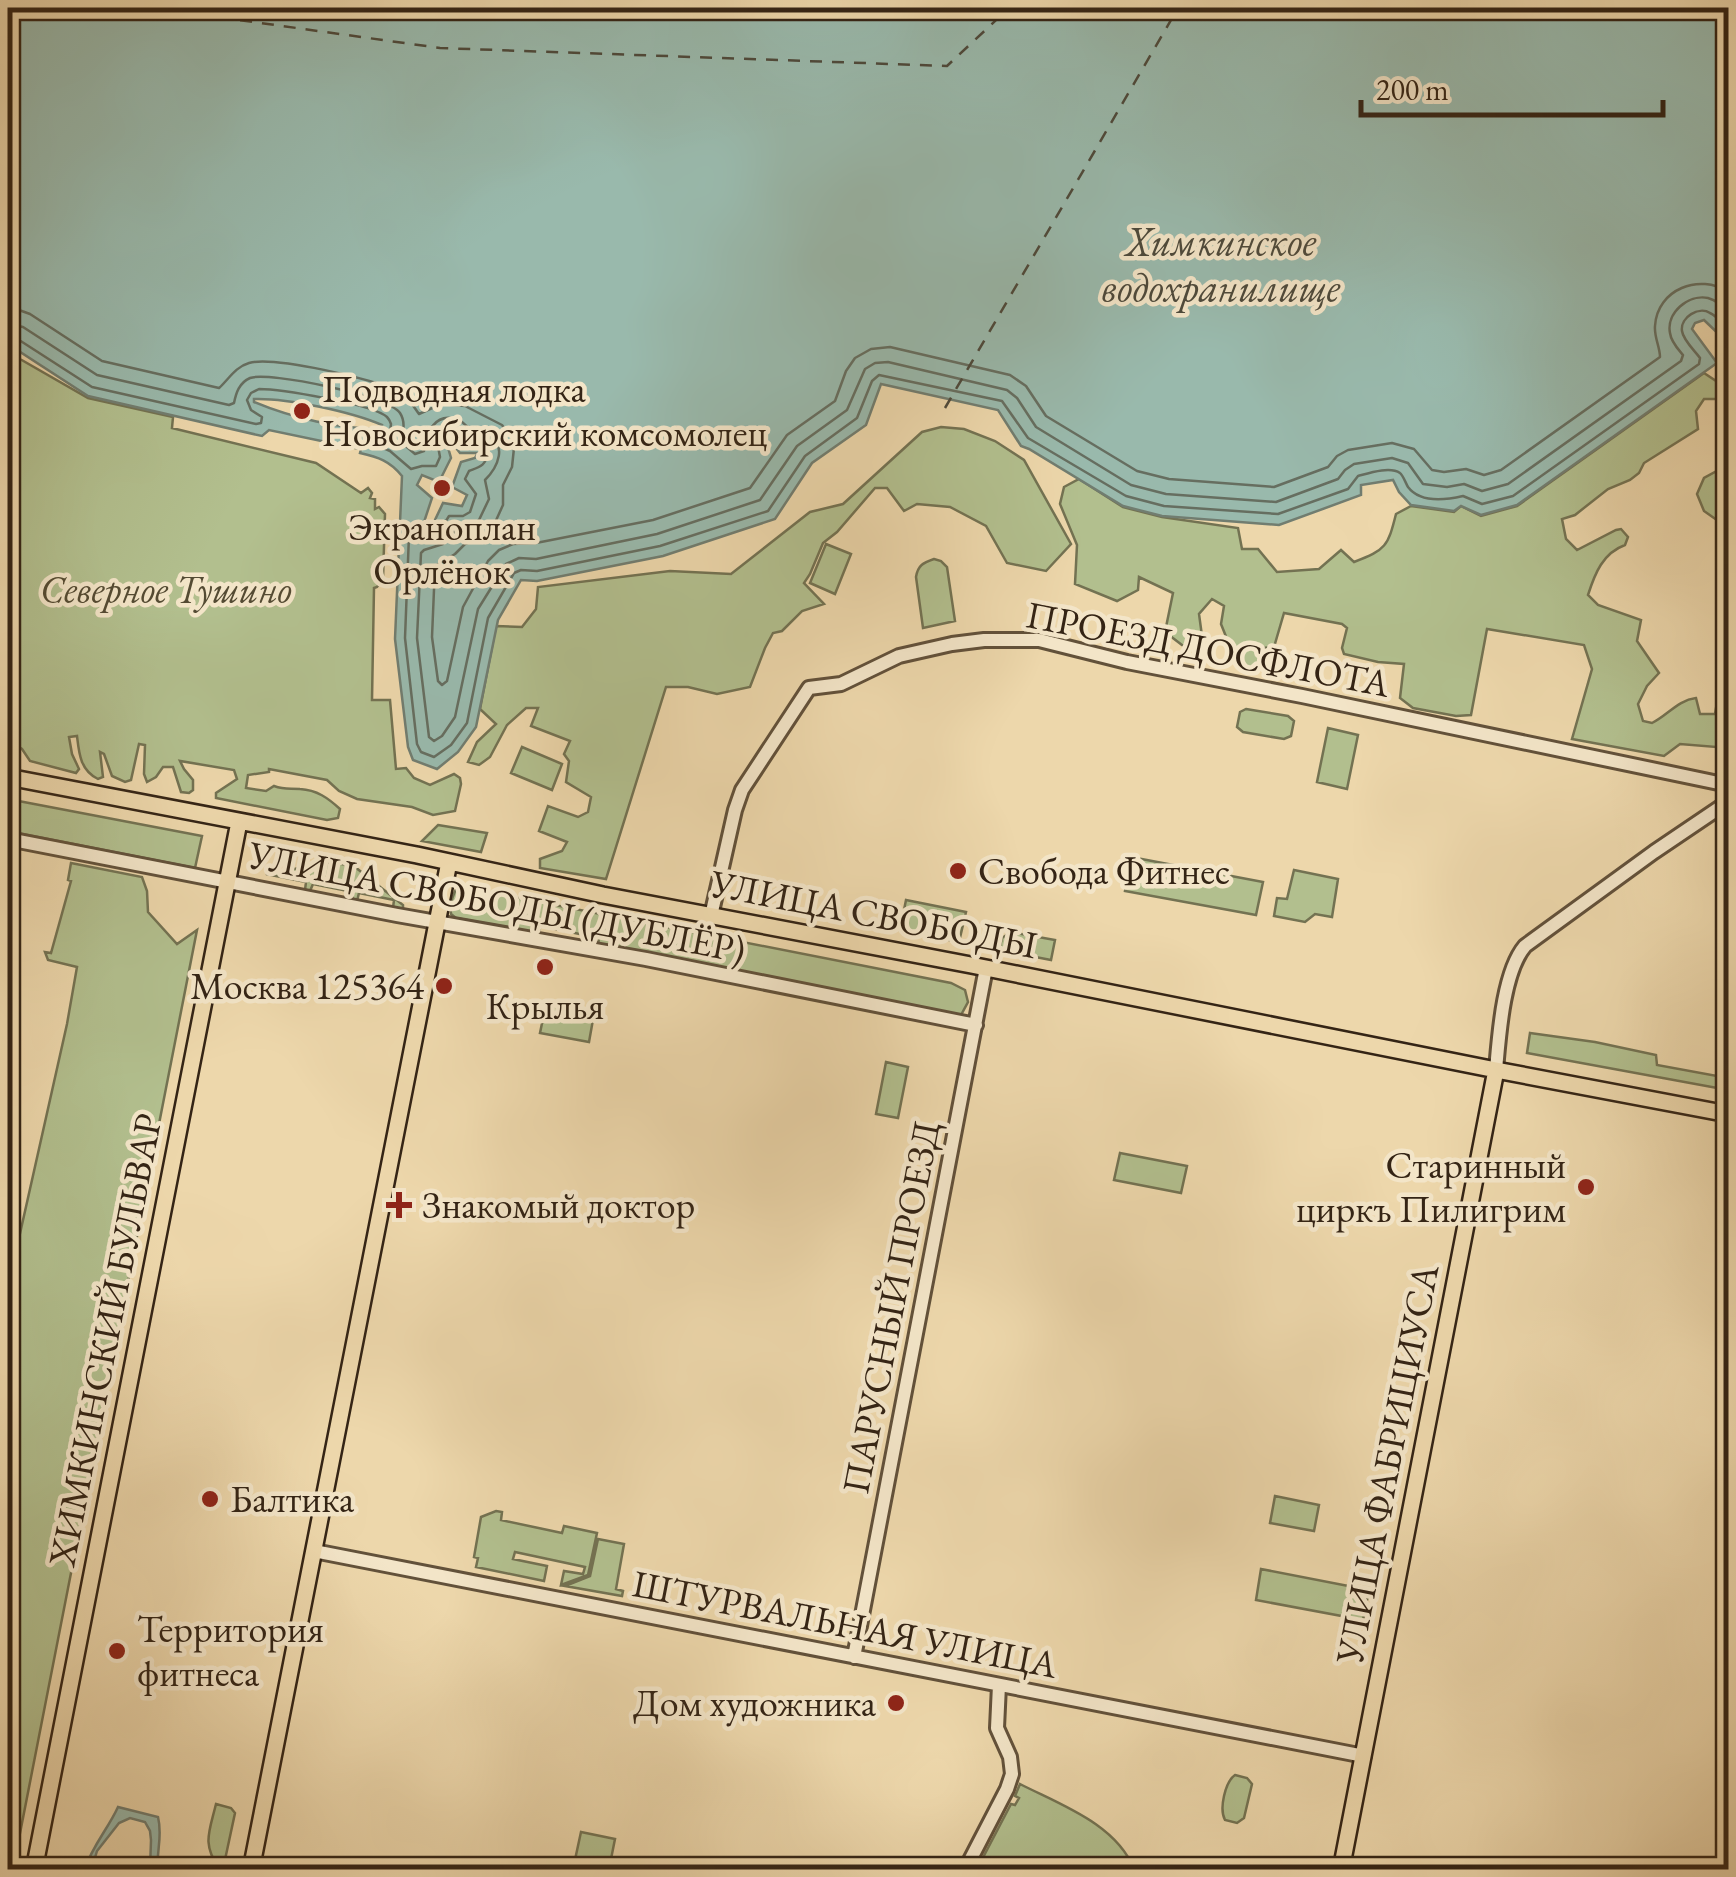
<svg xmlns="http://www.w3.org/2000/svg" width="1736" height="1877" font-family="'EB Garamond',serif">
  <rect width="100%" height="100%" fill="#edd7ab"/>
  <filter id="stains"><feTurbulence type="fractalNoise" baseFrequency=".002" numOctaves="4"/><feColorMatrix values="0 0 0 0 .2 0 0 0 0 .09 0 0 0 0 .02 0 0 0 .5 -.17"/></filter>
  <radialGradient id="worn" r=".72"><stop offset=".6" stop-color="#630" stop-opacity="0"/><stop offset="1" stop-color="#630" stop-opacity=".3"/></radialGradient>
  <path fill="#b2bf8e" stroke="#737252" stroke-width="2.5" d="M8 346 19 353 20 359 88 398 173 417 172 428 316 463 361 493 368 488 372 493 370 498 375 499V509L379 507 385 514 383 579 377 587 374 588 372 700H390L396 769 406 768 414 778 430 785 454 774 460 778 461 784 455 811 433 815 412 807 357 799 339 791 327 780 269 769V772L248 775 246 788 266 791 274 786C285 790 290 788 300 789 317 790 328 798 340 809L338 818 327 820 216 798V793L237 779 234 770 180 761 184 769 193 780V790L189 793 181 792 173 767H163L156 777 147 782 144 774 145 745 139 744 131 780 125 782 112 776 104 754 100 752 103 777 98 779C80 770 79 753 77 736L69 737 72 754 79 769 76 773 30 761 22 749 11 742 8 743Z
    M1704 373 1719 383 1718 399H1704L1696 411 1698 429 1644 463 1639 473 1630 480 1608 489 1575 515 1562 519 1566 539 1577 550 1616 530 1621 529 1628 537 1625 545C1603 553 1595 573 1588 595L1598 605 1641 620 1637 641 1659 673 1647 686 1638 704 1643 721 1652 723C1668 715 1678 700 1696 698L1700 714H1715L1717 702 1728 697V748L1680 744 1664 756 1572 739 1592 669 1584 645 1487 629 1471 715 1456 716 1413 708 1400 698 1404 664 1378 662 1344 654 1342 648 1347 628 1342 624 1284 613 1274 647 1262 648 1258 665 1244 669 1233 654 1221 624 1224 606 1212 599 1199 614 1202 636 1194 646 1182 645 1165 632 1173 593 1139 577 1138 590 1117 601 1075 584 1077 545 1060 504 1064 487 1079 479 1123 507 1162 517 1238 528 1242 549H1258L1277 572 1319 569 1341 550 1354 562C1386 550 1388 546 1396 514L1411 506 1454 512 1461 506 1481 516 1517 506Z
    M941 427 964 429 995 441 1024 460 1071 544 1046 571 1007 563 986 526 950 507 917 504 904 511 887 488H875L837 532 823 543 810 574 804 583 824 604 802 611 782 631 773 633 765 648 750 687 717 694 688 687H666L606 879 540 868V859L562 851 567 842 539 831 548 806 578 817 588 812 591 797 566 782 569 761 564 754 570 741 531 726 538 708H526L507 725 490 757 479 765 468 762 477 742 496 724 480 709 496 626 522 627 536 609 538 587 670 571 731 574 810 512 843 504 922 432Z
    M1726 466H1728V523L1724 525 1704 511 1697 494 1704 478Z
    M826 544 851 554 835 594 810 583Z
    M934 559 941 561 947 567 955 621 923 628 916 577C918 565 923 563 934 559Z
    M1246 709 1288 716 1294 721 1291 736 1284 739 1243 732 1237 727 1240 712Z
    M1328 728 1358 735 1347 789 1317 782Z
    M522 747 562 764 552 790 511 773Z
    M8 799 202 836 195 868 8 831Z
    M438 825 487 833 481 852 422 841Z
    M1131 857 1263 882 1256 915 1125 891Z
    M333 862 355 867 403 905V910L393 908 394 900 359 893 357 901 352 900 353 892 313 884 310 891 305 890 306 882 266 874Z
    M71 863 142 877 147 891 148 912 177 944 197 930 13 1869 8 1870V1329L14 1294 8 1287 67 1024 77 967 48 960 45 952 51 953 71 881 68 880Z
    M1294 870 1338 879 1332 917 1315 914 1305 922 1274 916 1277 898 1287 899Z
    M458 886 951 983 965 990 968 1002 961 1015H957L598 945 599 938 541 926 538 933 456 918 451 914C450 903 452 895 458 886Z
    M906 900 966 912 959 942 900 930Z
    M1011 932 1055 940 1051 960 999 950 1002 938Z
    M546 1004 594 1014 589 1042 540 1033Z
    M1530 1033 1595 1042 1656 1055 1657 1065 1728 1078V1090L1527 1053Z
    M886 1062 908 1067 898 1118 876 1114Z
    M1120 1153 1187 1166 1181 1193 1114 1180Z
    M1275 1496 1319 1505 1314 1531 1270 1523Z
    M496 1511 502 1512 501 1520 562 1533 564 1526 597 1533 588 1575 561 1585 564 1571 583 1574 585 1567 515 1552 513 1559 547 1566 544 1581 476 1567 478 1558 474 1557 481 1517Z
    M598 1539 624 1544 616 1589 623 1591 622 1596 565 1586 590 1576Z
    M1261 1569 1369 1590 1363 1620 1256 1600Z
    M1235 1775 1247 1778 1252 1784 1244 1818 1237 1823 1225 1820C1219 1809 1225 1782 1235 1775Z
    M1020 1784C1061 1805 1116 1824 1134 1869H977L1011 1804 1015 1805 1019 1798 1015 1796Z
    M216 1804 231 1808 235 1813 223 1869H219C202 1843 209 1833 216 1804Z
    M581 1832 615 1839 609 1869H573Z"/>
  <path fill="#99b9ac" stroke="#717d70" stroke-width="2.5" fill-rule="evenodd" d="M8 8H1728V343L1704 320 1695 323 1692 329 1717 363 1517 505 1481 515 1461 506 1454 511 1411 505 1399 492 1393 480 1361 485V495L1279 525 1162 516 1123 506 1029 449 1021 446 998 410 881 384 866 425 812 463 775 519 663 556 537 581 521 580 498 620 476 727 458 752 437 769 413 760 408 747 395 639 402 476C390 461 378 457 360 453L361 449 355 448 269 430 262 436 88 396 8 344ZM254 399C288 398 352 412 382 425L381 429C340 429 292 418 254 402ZM449 439 460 453H478L475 458 461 462 452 487 467 495 462 506 443 503 434 522 428 527 424 522 432 498 417 485 422 475 439 482 451 458 447 444Z
    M118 1807 158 1817C163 1837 156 1851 158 1869H150L151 1840 150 1831 145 1822 130 1818 119 1823 97 1851 94 1861 95 1869H85C92 1846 108 1829 118 1807Z"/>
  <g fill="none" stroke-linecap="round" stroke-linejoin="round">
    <path stroke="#666e60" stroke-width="2.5" d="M8 309 19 310 30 314 102 361 219 388C229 379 235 367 249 363 273 356 375 379 398 391 408 396 413 406 419 414L441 404 465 406 502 425 511 437 514 448 512 467 503 485V505L493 527 485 536 465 544 455 554 435 566 432 637 438 681 442 685 447 681 463 607 488 561 499 550 513 544 536 543 653 520 750 488 787 435 835 401 846 371 855 358 871 349 890 347 1010 375 1026 386 1046 416 1137 471 1169 479 1274 487 1328 467 1337 456 1348 450 1392 443 1414 449 1432 470 1444 472 1466 469 1484 475 1501 470 1660 357C1660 347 1654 337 1655 326 1657 289 1700 273 1728 292
      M8 324 23 327 97 375 229 405 234 403C236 393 239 383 250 378 268 371 389 396 400 413 406 422 403 432 401 442L415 454 424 451C426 433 435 411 458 420 463 421 466 427 471 429 476 431 482 430 487 433 508 445 498 467 485 480L489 499 479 520 469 527 457 529 443 544 424 550 421 553 417 638 429 737 434 741 442 736 455 717 478 609 506 564 519 558 536 559 657 534 760 500 797 446 847 410 865 369 875 363 888 362 1007 390 1017 398 1036 427 1131 485 1166 494 1276 502 1338 479 1345 470 1354 464 1392 458 1408 463 1423 484 1447 487 1464 484 1482 491 1508 484 1681 361 1683 355C1678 349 1671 342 1670 333 1666 313 1688 294 1708 298 1716 300 1722 306 1728 312
      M8 336 16 338 92 387 256 424 261 423 262 417 251 410 247 400 251 393 259 389C279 389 373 404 387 417 389 419 390 421 391 424L390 432 379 440V446L390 451 411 469 422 466H436L440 457 437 441 446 431 456 432 466 442C476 442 484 442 487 454 486 466 479 467 469 471L465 479 476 494 470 512 463 516H449C439 532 434 543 414 531L409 535 405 638 417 744 421 752 434 757 451 745 467 723 488 618 514 573 521 570 537 571 660 546 768 511 805 456 857 418 872 381 879 375 1002 401 1028 438 1126 496 1164 506 1278 514 1348 489 1358 476C1369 473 1390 466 1400 473 1403 475 1406 484 1408 487 1420 503 1446 500 1463 496L1482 504 1513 496 1699 364 1700 358C1695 351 1683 340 1682 331 1680 317 1699 306 1710 313 1717 316 1723 324 1728 329"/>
    <path stroke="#4d493b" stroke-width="2.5" stroke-dasharray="12 10" stroke-linecap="butt" d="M153 8 440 48 947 66 1009 8
      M945 408 1178 8"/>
    <defs>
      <path id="minor" d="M8 839 397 915 646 959 976 1025
        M711 916 735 810 742 790 809 688 841 684 899 656 952 644 984 640H1039L1127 662 1302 696 1728 785
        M1496 1070C1499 1036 1503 972 1525 946L1654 852 1728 802
        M314 1551 1364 1756
        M854 1657 986 968
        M965 1870 1007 1789 1012 1774 1010 1757 997 1728 999 1685"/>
      <path id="major" d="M8 777 417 855 603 895 971 965 1496 1070 1728 1114
        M34 1870 239 822
        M251 1870 449 862
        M1341 1870 1496 1070"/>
    </defs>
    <use href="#minor" stroke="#62513a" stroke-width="18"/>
    <use href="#major" stroke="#342415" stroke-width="20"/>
    <use href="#minor" stroke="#f3e5c8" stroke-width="12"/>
    <use href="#major" stroke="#edd7ab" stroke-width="15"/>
  </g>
  <g fill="#8f2418" stroke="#f3e5c8" stroke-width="4">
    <circle cx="302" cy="411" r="10"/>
    <circle cx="442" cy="488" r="10"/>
    <circle cx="958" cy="871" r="10"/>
    <circle cx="545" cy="967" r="10"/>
    <circle cx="444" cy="986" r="10"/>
    <circle cx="1586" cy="1187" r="10"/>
    <path d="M394 1190h10v10h10v10h-10v10h-10v-10h-10v-10h10z"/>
    <circle cx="210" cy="1499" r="10"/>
    <circle cx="117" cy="1651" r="10"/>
    <circle cx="896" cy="1703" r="10"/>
  </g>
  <g text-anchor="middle" stroke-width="9" stroke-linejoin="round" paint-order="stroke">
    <g font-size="38" fill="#342415" stroke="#f3e5c8" text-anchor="start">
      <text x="322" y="402">Подводная лодка<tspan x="322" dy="44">Новосибирский комсомолец</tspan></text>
      <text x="442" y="540" text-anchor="middle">Экраноплан<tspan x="442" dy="44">Орлёнок</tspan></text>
      <text x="978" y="884">Свобода Фитнес</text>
      <text x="424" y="999" text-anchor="end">Москва 125364</text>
      <text x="545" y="1019" text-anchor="middle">Крылья</text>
      <text x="1566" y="1178" text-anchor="end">Старинный<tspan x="1566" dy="44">циркъ Пилигрим</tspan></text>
      <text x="422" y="1218">Знакомый доктор</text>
      <text x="230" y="1512">Балтика</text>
      <text x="137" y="1642">Территория<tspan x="137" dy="44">фитнеса</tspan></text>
      <text x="876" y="1716" text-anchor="end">Дом художника</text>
    </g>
    <g font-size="38" font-style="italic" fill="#544b33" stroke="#f3e5c8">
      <text x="166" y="602">Северное Тушино</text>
    </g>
    <g font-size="38" fill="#342415" stroke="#f3e5c8">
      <text transform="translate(1208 649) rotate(11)" y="13">ПРОЕЗД ДОСФЛОТА</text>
      <text transform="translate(497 902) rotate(11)" y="13">УЛИЦА СВОБОДЫ (ДУБЛЁР)</text>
      <text transform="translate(874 914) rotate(11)" y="13">УЛИЦА СВОБОДЫ</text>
      <text transform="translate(891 1307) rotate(-79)" y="13">ПАРУСНЫЙ ПРОЕЗД</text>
      <text transform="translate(105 1340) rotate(-79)" y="13">ХИМКИНСКИЙ БУЛЬВАР</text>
      <text transform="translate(1387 1464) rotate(-79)" y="13">УЛИЦА ФАБРИЦИУСА</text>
      <text transform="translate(845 1624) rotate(11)" y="13">ШТУРВАЛЬНАЯ УЛИЦА</text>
    </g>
    <g font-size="40" font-style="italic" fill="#4d493b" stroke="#f3e5c8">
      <text x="1221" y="255">Химкинское<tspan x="1221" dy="46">водохранилище</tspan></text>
    </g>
  </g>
  <rect width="1736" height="1877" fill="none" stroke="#edd7ab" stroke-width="40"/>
  <rect x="10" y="10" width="1716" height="1857" fill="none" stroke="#342415" stroke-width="5"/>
  <rect x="20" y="20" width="1696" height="1837" fill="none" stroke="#342415" stroke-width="2.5"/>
  <path d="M1361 100v15h302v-15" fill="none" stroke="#342415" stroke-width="5"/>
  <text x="1376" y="100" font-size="30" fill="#342415" stroke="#f3e5c8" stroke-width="8" paint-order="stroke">200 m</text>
  <rect width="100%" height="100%" filter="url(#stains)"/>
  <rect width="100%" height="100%" fill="url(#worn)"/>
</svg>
